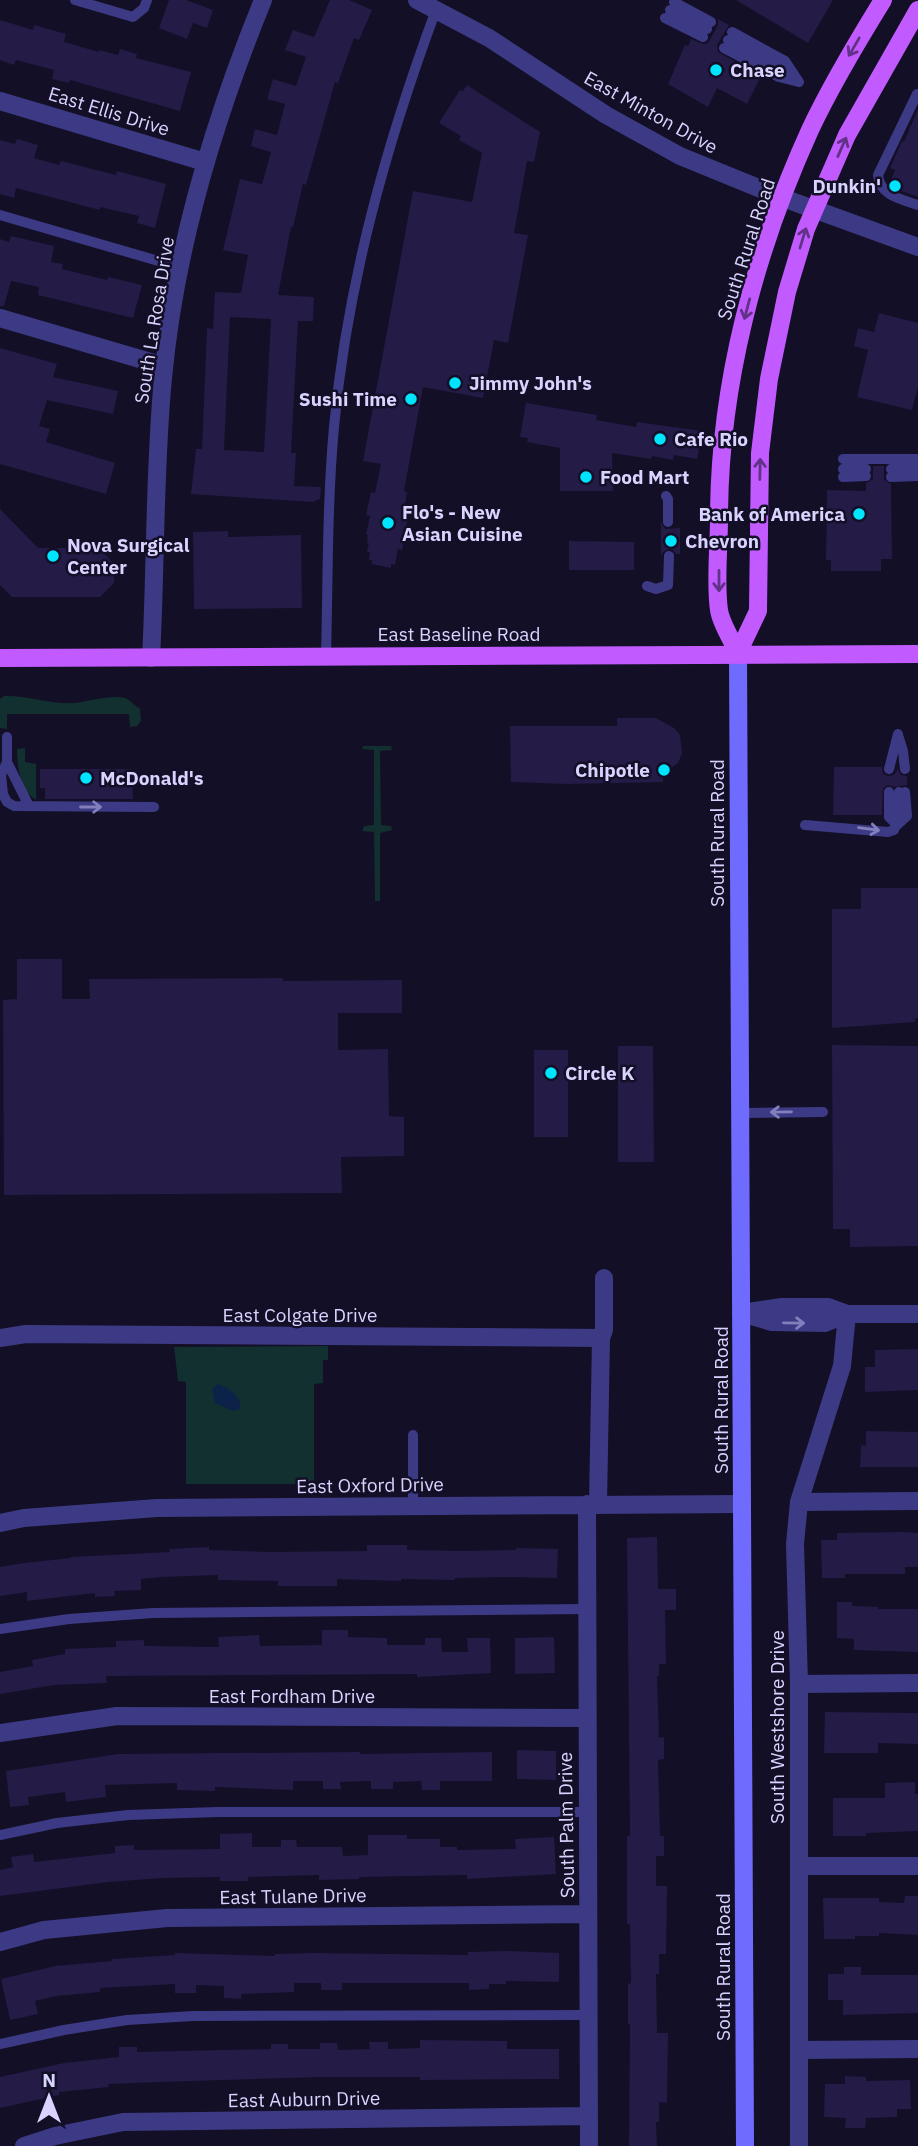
<svg xmlns="http://www.w3.org/2000/svg" width="918" height="2146" font-family="'IBM Plex Sans',sans-serif">
  <rect width="100%" height="100%" fill="#130f26"/>
  <path fill="#12302f" d="M4 696C30 695 57 707 82 702 92 700 117 694 127 699 132 702 135 706 140 709L141 721 137 726 130 727 129 714H7V729L0 728V699Z
    M363 746H391L392 750 380 751 381 825 391 826 392 830 380 833V901H375L374 832 362 831 364 826 374 825V750L362 749Z
    M25 748V762L36 764V800C20 790 17 766 17 749Z
    M328 1346V1360H323V1383L314 1384V1484H186V1382L178 1381 174 1347Z"/>
  <path fill="#0c2248" d="M218 1384C229 1388 242 1396 240 1409L233 1411 215 1403 212 1389Z"/>
  <path fill="#241b47" fill-rule="evenodd" d="M169 0H186L213 10 207 28 193 23 187 39 159 28Z
    M330 0H349L372 10 359 40 354 38 338 83 335 82 306 185 303 184 293 227H291L278 295 314 297 313 321H298L291 453H296L294 486 321 487 320 499 313 502 191 494 196 449H202L207 328 213 329 215 292 241 293 248 255 223 250 240 179 262 184 271 152 251 146 255 129 277 135 285 104 267 99 273 79 296 86 306 57 285 50 293 30 314 37ZM230 317 271 319 264 452 224 450Z
    M736 0H833L808 43Z
    M718 19 729 25 717 45 718 52 761 76 747 104 717 88 708 107 668 84 685 45 688 46 691 39 703 44 708 43 718 25Z
    M0 20 33 30 34 25 66 34 64 42 99 52V50L118 55 120 49 137 54 136 58 191 72 180 111 70 80 69 83 52 79 54 70 16 60 14 65 0 60Z
    M467 85 540 132 534 162 527 161 514 233 528 235 508 343 494 340 483 398 423 387 404 491 407 492 403 516 408 517 402 550 398 549 395 565 391 564V568L372 564V560H369L370 552H367L369 543H367L368 535H366L370 516 366 515 371 492 375 493 381 464 363 461 413 191 472 202 482 153 459 140 461 136 439 123 460 90 463 91Z
    M918 109V197L896 189 889 184 895 170 890 168 902 141 904 142Z
    M17 139 38 145 34 158 59 165 61 161 116 175 117 171 166 184 155 228 137 223 139 216 100 207V210L16 188 14 198 0 194V140L15 144Z
    M11 236 54 246 51 262 63 264 62 269 107 280 108 277 142 285 133 318 38 295 39 287 11 281 4 306H0V239L9 242Z
    M879 313 918 323V387L912 410 857 397 868 350 854 346 858 328 874 332Z
    M0 348 57 364 53 377 118 391 113 414 47 400 39 426 50 429 46 442 115 463 106 494 0 464Z
    M526 403 597 415 596 420 636 427 637 422 702 431 697 459 674 455 673 460 652 456 651 459 612 453 613 491H560V448L527 442 528 438 520 437Z
    M873 466H884V480L891 484 892 559H881V571H831V560H826L827 490 866 491V483L873 479Z
    M0 509 38 548H99L114 564V583L100 597H12L0 585Z
    M661 522 665 529 680 528V554H676L673 550 669 549 663 552 661 556Z
    M228 531V537L301 535 302 608 194 609 193 532Z
    M569 541 634 542V570H569Z
    M617 718H656L674 728 680 735 682 754 678 763 663 774V782L567 784 511 782 510 726H617Z
    M834 767H882L883 774 888 776 894 775 898 769 901 775 907 776V785L894 787 888 785 883 788 882 815H833Z
    M40 769H132L133 799H45V788H40Z
    M861 888H918V1018L915 1019V1022L832 1028V909H861Z
    M17 959H62V999H90L89 979 283 978V981L402 980V1013H338V1050L388 1049 389 1116 404 1117V1156L341 1157 342 1193 4 1195 3 1000 17 999Z
    M832 1045 918 1046V1246L850 1247V1229H833Z
    M618 1046H653L654 1162H618Z
    M534 1050H568V1137H534Z
    M918 1349V1390L865 1392V1367H875V1350Z
    M866 1431 918 1432V1467H860L861 1445 866 1446Z
    M905 1532 918 1533V1567H905V1574H845V1578H822L821 1540H837V1533Z
    M657 1537 658 1589H676V1610H665L666 1664H659V1676H657L659 1738 664 1737V1759L658 1760 660 1836H664V1856H656V1886H667L666 1954H659V1974H656L657 2033H668L667 2103 659 2102V2122H656L657 2146H629L630 2024H628V1984L631 1983 630 1924H627V1836H630L627 1538Z
    M367 1545H407V1550L465 1551 516 1550V1548L558 1549 557 1578 505 1577 455 1578V1580L401 1579V1581L337 1579V1586H278V1581L218 1580V1575L161 1577 141 1579V1590L114 1591 115 1596 95 1597V1593L27 1601V1592L0 1596V1567L24 1563 71 1558V1557L170 1552 169 1549 209 1547V1550L268 1552 367 1551Z
    M837 1602H852V1606L878 1607V1609H918V1652L854 1650V1639L837 1638Z
    M322 1630H348V1637L387 1638V1645H425V1638H441L442 1652H468L467 1638H490L491 1673 417 1677V1674L106 1676 107 1683 54 1685 0 1694V1672L33 1666 32 1660 65 1654V1649L116 1647V1641L144 1640V1646L219 1647 218 1637 259 1635 260 1646 322 1645Z
    M554 1637 555 1673 515 1674V1638Z
    M825 1712 918 1713V1744L878 1743V1753H824Z
    M517 1750 556 1751V1780L517 1779Z
    M360 1752V1754L492 1752V1781H440V1790H422L421 1781 393 1782V1789H371V1781L340 1782 341 1789H323V1781H293V1790L215 1787V1791L177 1790V1783L105 1785 106 1797 66 1802 65 1792 28 1797 29 1805 10 1807 6 1771 118 1754Z
    M915 1782V1794H918V1831L866 1833V1836H833V1798H885V1783Z
    M252 1833V1847H281V1840H296L297 1847H342L343 1856 368 1855V1835H407V1839H440V1847H457V1850L516 1849 515 1839 554 1837 556 1874 467 1879V1875L359 1877V1879L319 1880V1875L248 1877V1881H220V1877L162 1878 109 1882 0 1896V1870L13 1867 11 1857 33 1854 34 1862 115 1853V1846L134 1845V1850L220 1849V1834Z
    M905 1896H918V1935L879 1933V1936H855V1939H824L823 1898H879V1902L904 1903Z
    M505 1951 559 1953V1982L506 1981V1984H489V1989L469 1990V1983H342V1990H321V1983H294V1992L241 1994V1999L224 1998V1986L196 1985V1993H175V1984L100 1988V1992L56 1996 35 2001 38 2014 10 2020 1 1979 55 1966 112 1961V1959L175 1955V1953L275 1956V1954L312 1953 468 1955V1952Z
    M844 1967H861V1975H918V2013L843 2015V2000H828V1974H844Z
    M420 2040 507 2041V2049H559V2079L420 2080V2077H320L158 2082 108 2084 109 2087 59 2092V2095L0 2108V2077L64 2063 119 2057V2047H137V2052L271 2049V2044H288V2049H320V2043H337L338 2050 370 2049 369 2042H388V2049L420 2048Z
    M845 2076 866 2077V2081L910 2080 911 2109H897V2117L866 2118 865 2128H845L846 2118 824 2117 825 2084H845Z"/>
  <g fill="none" stroke-linecap="round" stroke-linejoin="round">
    <path stroke="#3d3a85" stroke-width="10" d="M75 0 133 17 144 8 147 0
      M674 2 711 22
      M670 10 707 29
      M665 18 703 37
      M732 32 785 61 799 82
      M728 40 780 67 793 78
      M724 48 779 77 799 82
      M917 94 878 175C880 196 901 199 918 205
      M0 215 179 267
      M843 459H918
      M843 469H866
      M891 469H918
      M843 477 866 476
      M891 477 918 476
      M666 496 668 499V522
      M647 586 656 589 668 585 669 556
      M326 656C328 580 327 503 334 427 347 284 386 145 436 10
      M898 735 903 751 905 769
      M7 737V762L1 775 3 794 7 802 14 806 154 807
      M7 762 29 806
      M889 769 898 734
      M889 792V817L897 825 907 816 905 792
      M805 825 888 832 894 830 899 817V792
      M740 1113 823 1112
      M413 1435V1506
      M0 1629 69 1619 153 1613 586 1609
      M0 1835 57 1823 128 1815 217 1812H587
      M0 2044 64 2030 127 2020 193 2016 588 2015"/>
    <path stroke="#3d3a85" stroke-width="18" d="M417 0 489 38 606 115 680 156 783 198 918 247
      M0 101 205 162
      M0 318 164 366
      M151 658C156 565 154 471 163 378 175 248 214 120 263 0
      M741 1313 782 1307H828L847 1314H918
      M745 1314 772 1322 825 1323 847 1314
      M0 1338 26 1334 601 1338
      M799 1502 918 1501
      M587 1504 589 2146
      M598 1504 601 1338 604 1330V1278
      M0 1523 24 1518 157 1508 742 1504
      M799 1684 918 1683
      M0 1733 117 1716 586 1718
      M799 1866H918
      M0 1942 44 1930 167 1918 588 1914
      M799 2050 918 2049
      M24 2146 55 2136 123 2122 588 2116
      M799 2146V1684L795 1544 799 1502 842 1366 847 1314"/>
    <path stroke="#6f6bff" stroke-width="18" d="M738 653 745 2146"/>
    <path stroke="#c25bff" stroke-width="18" d="M738 653C732 640 721 624 719 610 715 583 719 547 719 519 719 385 755 251 810 130 831 85 857 42 883 0
      M738 653 758 611 760 453 769 379 787 292 806 229 847 135 918 10
      M0 658 918 654"/>
  </g>
  <defs><path id="oneway-shaft" d="M-6 0H5M1.5-3L5.5 0L1.5 3" fill="none" stroke-width="1.6" stroke-linecap="round" stroke-linejoin="round" transform="scale(1.75)"/></defs>
  <g stroke="#623188">
    <use href="#oneway-shaft" transform="translate(854 47) rotate(120)"/>
    <use href="#oneway-shaft" transform="translate(842 147) rotate(-66)"/>
    <use href="#oneway-shaft" transform="translate(803 238) rotate(-73)"/>
    <use href="#oneway-shaft" transform="translate(747 309) rotate(105)"/>
    <use href="#oneway-shaft" transform="translate(760 469) rotate(-89)"/>
    <use href="#oneway-shaft" transform="translate(719 581) rotate(90)"/>
  </g>
  <g stroke="#837fbc">
    <use href="#oneway-shaft" transform="translate(91 807)"/>
    <use href="#oneway-shaft" transform="translate(869 829) rotate(7)"/>
    <use href="#oneway-shaft" transform="translate(781 1112) rotate(179)"/>
    <use href="#oneway-shaft" transform="translate(794 1323) rotate(1)"/>
  </g>
  <g fill="#00e5ff" stroke="#130f26" stroke-width="2.5">
    <circle cx="716" cy="70" r="7"/>
    <circle cx="895" cy="186" r="7"/>
    <circle cx="455" cy="383" r="7"/>
    <circle cx="411" cy="399" r="7"/>
    <circle cx="660" cy="439" r="7"/>
    <circle cx="586" cy="477" r="7"/>
    <circle cx="859" cy="514" r="7"/>
    <circle cx="388" cy="523" r="7"/>
    <circle cx="671" cy="541" r="7"/>
    <circle cx="53" cy="556" r="7"/>
    <circle cx="664" cy="770" r="7"/>
    <circle cx="86" cy="778" r="7"/>
    <circle cx="551" cy="1073" r="7"/>
  </g>
  <g text-anchor="middle" stroke-width="5" stroke-linejoin="round" paint-order="stroke">
    <g font-size="19" font-weight="bold" fill="#d9d4ff" stroke="#130f26" text-anchor="start">
      <text x="730" y="77">Chase</text>
      <text x="881" y="193" text-anchor="end">Dunkin'</text>
      <text x="469" y="390">Jimmy John's</text>
      <text x="397" y="406" text-anchor="end">Sushi Time</text>
      <text x="674" y="446">Cafe Rio</text>
      <text x="600" y="484">Food Mart</text>
      <text x="402" y="519">Flo's - New<tspan x="402" dy="22">Asian Cuisine</tspan></text>
      <text x="845" y="521" text-anchor="end">Bank of America</text>
      <text x="685" y="548">Chevron</text>
      <text x="67" y="552">Nova Surgical<tspan x="67" dy="22">Center</tspan></text>
      <text x="650" y="777" text-anchor="end">Chipotle</text>
      <text x="100" y="785">McDonald's</text>
      <text x="565" y="1080">Circle K</text>
    </g>
    <g font-size="19" fill="#d9d4ff" stroke="#130f26">
      <text transform="translate(109 111) rotate(17)" y="7">East Ellis Drive</text>
      <text transform="translate(651 112) rotate(29)" y="7">East Minton Drive</text>
      <text transform="translate(746 249) rotate(-72)" y="7">South Rural Road</text>
      <text transform="translate(154 320) rotate(-81)" y="7">South La Rosa Drive</text>
      <text x="459" y="641">East Baseline Road</text>
      <text transform="translate(717 833) rotate(-90)" y="7">South Rural Road</text>
      <text x="300" y="1322">East Colgate Drive</text>
      <text transform="translate(721 1400) rotate(-90)" y="7">South Rural Road</text>
      <text transform="translate(370 1485) rotate(-1)" y="7">East Oxford Drive</text>
      <text x="292" y="1703">East Fordham Drive</text>
      <text transform="translate(777 1727) rotate(-90)" y="7">South Westshore Drive</text>
      <text transform="translate(566 1825) rotate(-91)" y="7">South Palm Drive</text>
      <text transform="translate(293 1896) rotate(-1)" y="7">East Tulane Drive</text>
      <text transform="translate(723 1967) rotate(-90)" y="7">South Rural Road</text>
      <text transform="translate(304 2099) rotate(-1)" y="7">East Auburn Drive</text>
    </g>
  </g>
  <g transform="translate(49 2097)" stroke="#130f26" stroke-width="5" paint-order="stroke">
  <path d="M0-5L12 26L0 18L-12 26Z" fill="#d9d4ff"/>
  <text y="-10" font-size="19" font-weight="bold" text-anchor="middle" fill="#d9d4ff">N</text>
  </g>
</svg>
